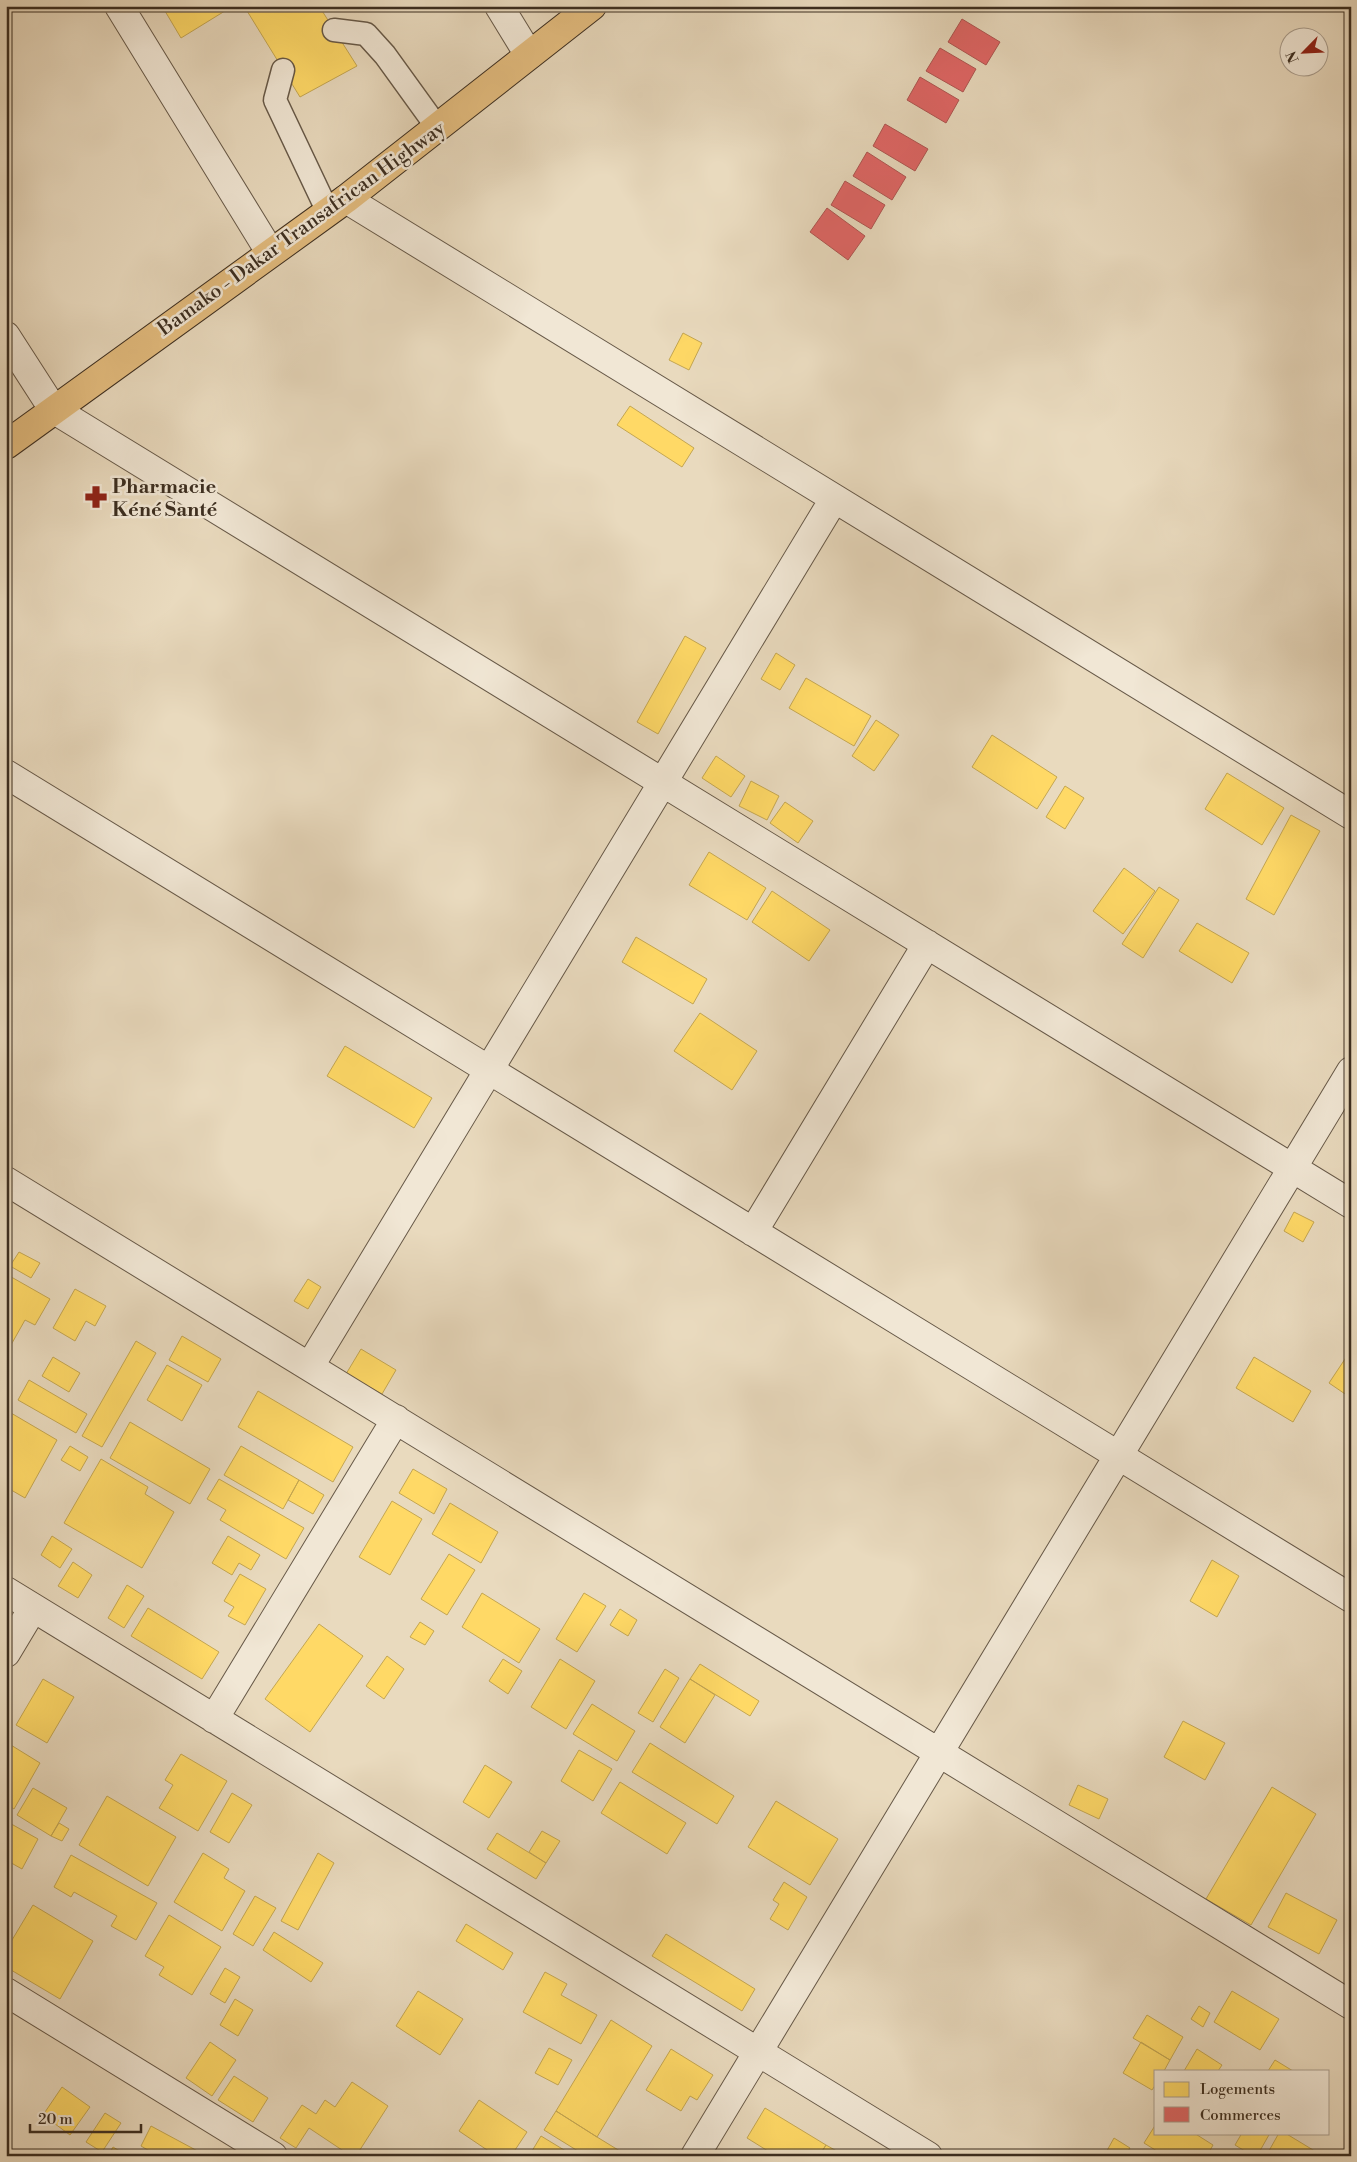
<svg xmlns="http://www.w3.org/2000/svg" width="1357" height="2162" font-family="'Libre Bodoni',serif">
  <rect width="100%" height="100%" fill="#e9dabe"/>
  <filter id="stains"><feTurbulence type="fractalNoise" baseFrequency=".004" numOctaves="4"/><feColorMatrix values="0 0 0 0 .2 0 0 0 0 .09 0 0 0 0 .02 0 0 0 .5 -.17"/></filter>
  <radialGradient id="worn" r=".72"><stop offset=".6" stop-color="#630" stop-opacity="0"/><stop offset="1" stop-color="#630" stop-opacity=".3"/></radialGradient>
  <path fill="#ffd966" stroke="#c4a651" d="M162 6H233L181 38Z
    M244 6H319L357 66 300 97Z
    M683 333 702 343 689 370 669 360Z
    M630 406 694 448 682 467 617 425Z
    M685 636 706 648 658 734 637 722Z
    M776 653 795 665 780 690 761 679Z
    M806 678 871 716 854 746 789 708Z
    M876 720 899 735 874 771 852 756Z
    M992 735 1057 777 1037 809 972 767Z
    M716 756 745 776 731 797 702 778Z
    M1227 773 1284 808 1262 845 1205 809Z
    M751 781 779 796 767 820 739 806Z
    M1065 786 1084 798 1065 829 1046 817Z
    M785 802 813 821 798 843 770 823Z
    M1291 815 1320 831 1274 915 1246 899Z
    M709 852 766 888 747 920 689 885Z
    M1124 868 1155 891 1123 934 1093 911Z
    M1159 887 1179 900 1143 958 1122 944Z
    M772 891 830 930 809 961 752 922Z
    M1197 923 1249 953 1232 983 1179 951Z
    M636 937 707 979 693 1004 622 962Z
    M700 1013 757 1051 732 1090 674 1051Z
    M345 1046 432 1098 414 1128 327 1076Z
    M1294 1212 1314 1222 1303 1242 1284 1231Z
    M19 1252 40 1263 31 1278 10 1266Z
    M6 1274 50 1299 35 1325 25 1320 7 1352Z
    M308 1279 321 1287 308 1309 294 1301Z
    M75 1289 106 1306 95 1326 86 1321 75 1341 53 1328Z
    M182 1336 221 1359 208 1382 169 1360Z
    M136 1341 156 1353 102 1447 82 1436Z
    M361 1349 396 1370 382 1394 346 1374Z
    M1351 1350V1398L1329 1383Z
    M53 1357 80 1373 69 1392 42 1376Z
    M1254 1357 1311 1391 1293 1422 1236 1388Z
    M167 1365 202 1385 182 1421 147 1400Z
    M29 1380 87 1414 76 1433 18 1400Z
    M258 1391 353 1447 333 1482 238 1427Z
    M11 1413 57 1440 25 1498 6 1487V1422Z
    M130 1422 210 1469 190 1504 110 1458Z
    M70 1446 88 1457 80 1471 61 1460Z
    M241 1446 299 1480 283 1509 224 1475Z
    M101 1459 148 1487 145 1494 174 1512 142 1568 64 1523Z
    M413 1469 447 1489 434 1514 399 1493Z
    M219 1479 304 1528 286 1559 220 1520 226 1510 207 1499Z
    M299 1480 324 1495 313 1514 288 1500Z
    M392 1501 422 1519 390 1575 359 1557Z
    M450 1503 498 1532 481 1563 432 1534Z
    M52 1536 72 1549 60 1568 41 1555Z
    M228 1536 260 1555 251 1570 239 1563 232 1575 212 1563Z
    M449 1554 475 1570 447 1615 421 1599Z
    M1212 1560 1239 1576 1217 1617 1190 1601Z
    M73 1562 92 1575 78 1598 58 1586Z
    M240 1574 266 1589 245 1625 228 1616 234 1607 224 1601Z
    M127 1585 144 1596 124 1628 108 1618Z
    M482 1593 540 1629 519 1663 462 1627Z
    M584 1593 606 1606 577 1652 556 1639Z
    M148 1608 219 1652 202 1679 131 1636Z
    M620 1609 637 1620 628 1636 610 1625Z
    M420 1622 434 1631 425 1645 410 1637Z
    M319 1624 363 1656 310 1732 265 1699Z
    M387 1656 404 1669 384 1699 366 1686Z
    M503 1659 522 1671 508 1694 489 1681Z
    M560 1659 595 1681 566 1729 531 1707Z
    M700 1664 759 1701 750 1716 690 1679Z
    M665 1669 679 1678 653 1722 638 1713Z
    M43 1679 74 1697 47 1743 16 1725Z
    M690 1679 715 1695 685 1743 660 1727Z
    M592 1704 635 1731 617 1761 573 1734Z
    M1183 1721 1225 1743 1205 1780 1164 1757Z
    M6 1742 40 1763 14 1809 6 1804Z
    M650 1743 734 1796 717 1824 632 1772Z
    M579 1750 612 1769 593 1801 561 1781Z
    M181 1754 227 1781 198 1831 159 1808 173 1785 165 1780Z
    M485 1765 512 1782 489 1818 463 1802Z
    M620 1782 686 1823 667 1854 601 1813Z
    M1078 1785 1108 1799 1099 1819 1069 1805Z
    M1272 1787 1316 1814 1251 1925 1206 1899Z
    M33 1788 67 1808 51 1836 17 1815Z
    M232 1793 252 1805 229 1843 210 1832Z
    M107 1796 176 1837 148 1886 79 1845Z
    M776 1801 838 1839 810 1885 748 1847Z
    M6 1821 38 1839 22 1869 6 1860Z
    M59 1823 69 1829 62 1841 51 1836Z
    M542 1831 560 1841 546 1863 529 1852Z
    M497 1833 546 1863 536 1879 487 1849Z
    M203 1853 229 1869 224 1878 245 1891 222 1931 174 1902Z
    M318 1853 334 1863 298 1930 281 1921Z
    M71 1855 157 1903 136 1940 111 1926 117 1916 74 1892 71 1897 54 1887Z
    M784 1882 807 1897 788 1930 770 1919 779 1904 773 1900Z
    M1286 1893 1337 1920 1319 1954 1268 1927Z
    M255 1896 276 1908 253 1946 233 1934Z
    M33 1905 93 1941 60 1999 6 1967V1950Z
    M169 1915 221 1947 192 1995 159 1975 164 1967 145 1956Z
    M466 1924 513 1953 503 1970 456 1941Z
    M274 1932 323 1963 311 1982 263 1950Z
    M666 1934 755 1989 742 2011 652 1956Z
    M225 1968 240 1977 225 2003 210 1994Z
    M545 1972 567 1984 561 1995 597 2015 581 2044 523 2012Z
    M418 1991 463 2019 440 2055 396 2026Z
    M1232 1991 1279 2019 1260 2050 1214 2022Z
    M235 1999 253 2010 238 2036 220 2025Z
    M1199 2006 1210 2013 1203 2027 1191 2019Z
    M1147 2015 1183 2037 1170 2060 1133 2038Z
    M611 2020 652 2046 597 2137 556 2111Z
    M210 2042 236 2060 212 2096 186 2078Z
    M1141 2042 1170 2060 1164 2071H1156V2084L1152 2090 1123 2073Z
    M549 2048 572 2060 558 2085 535 2073Z
    M671 2049 713 2075 697 2100 690 2096 681 2111 646 2090Z
    M1197 2049 1222 2065 1218 2071H1184Z
    M1275 2060 1293 2071H1268Z
    M234 2076 268 2098 253 2122 218 2100Z
    M352 2082 388 2106 356 2156H351L309 2128 296 2148 280 2138 302 2105 316 2114 325 2100 335 2107Z
    M62 2087 90 2107 70 2135 43 2115Z
    M479 2100 527 2132 511 2156H496L459 2131Z
    M765 2108 826 2145 819 2156H776L747 2138Z
    M556 2111 597 2137 628 2156H586L544 2130Z
    M105 2113 121 2123 102 2152 86 2142Z
    M1156 2124V2133H1194L1213 2145 1207 2156H1165L1144 2143Z
    M151 2126 205 2155V2156H158L141 2146Z
    M1242 2133H1270L1257 2156H1253L1235 2145Z
    M1279 2133H1285L1323 2156H1266Z
    M541 2136 574 2156H529Z
    M1114 2138 1130 2148 1125 2156H1104Z
    M826 2145 842 2154V2156H819Z
    M113 2147 128 2156H108Z
    M12 2150 22 2156H9Z"/>
  <path fill="#e06666" stroke="#af5551" d="M962 19 1000 42 986 65 948 42Z
    M940 48 976 69 963 92 926 71Z
    M920 77 959 100 946 123 907 100Z
    M885 124 928 149 915 171 873 146Z
    M867 152 906 177 892 200 853 176Z
    M845 181 885 205 871 229 831 205Z
    M827 208 865 236 848 260 810 232Z"/>
  <g fill="none" stroke-linecap="round" stroke-linejoin="round">
    <defs>
      <path id="service" d="M334 30 366 34 385 55 437 127
        M283 70 275 100 328 212"/>
      <path id="minor" d="M119 6 270 252
        M499 6 529 55
        M346 199 1351 815
        M6 336 53 409 1351 1204
        M6 774 1351 1598
        M6 1181 1351 2005
        M753 1232 927 944
        M310 1366 834 499
        M6 1591 928 2156
        M6 1653 33 1608
        M214 1719 396 1419
        M6 1992 273 2156
        M695 2156 1351 1071"/>
      <path id="trunk" d="M6 445 346 199 592 6"/>
    </defs>
    <use href="#service" stroke="#675948" stroke-width="25"/>
    <use href="#minor" stroke="#675948" stroke-width="30"/>
    <use href="#trunk" stroke="#3c2e20" stroke-width="30"/>
    <use href="#service" stroke="#f1e7d5" stroke-width="22"/>
    <use href="#minor" stroke="#f1e7d5" stroke-width="28"/>
    <use href="#trunk" stroke="#e4bd7f" stroke-width="28"/>
  </g>
  <defs>
    <symbol id="pharmacy-bare" viewBox="-9 -9 18 18"><path d="M-2-6h4v4h4v4h-4v4h-4v-4h-4v-4h4Z" fill="#8f2418" stroke="#f1e7d5" stroke-width="2.5" paint-order="stroke"/></symbol>
  </defs>
  <g fill-rule="evenodd">
    <use href="#pharmacy-bare" x="80" y="481" width="32" height="32"/>
  </g>
  <g text-anchor="middle" stroke-width="5" stroke-linejoin="round" paint-order="stroke">
    <g font-size="20" fill="#3c2e20" stroke="#f1e7d5">
      <text transform="translate(301 228) rotate(-36)" y="7">Bamako - Dakar Transafrican Highway</text>
    </g>
    <g font-size="20" font-weight="bold" fill="#3c2e20" stroke="#f1e7d5" text-anchor="start">
      <text x="112" y="493">Pharmacie<tspan x="112" dy="23">Kéné Santé</tspan></text>
    </g>
  </g>
  <rect width="1357" height="2162" fill="none" stroke="#e9dabe" stroke-width="25"/>
  <rect x="8" y="8" width="1342" height="2147" fill="none" stroke="#3c2e20" stroke-width="2.5"/>
  <rect x="12" y="12" width="1332" height="2137" fill="none" stroke="#3c2e20"/>
  <rect x="1154" y="2070" width="175" height="65" fill="#f1e7d5" stroke="#a99d8d"/>
  <rect x="1164" y="2082" width="25" height="15" fill="#ffd966" stroke="#a99d8d"/>
  <text x="1200" y="2094" font-size="15" fill="#3c2e20">Logements</text>
  <rect x="1164" y="2107" width="25" height="15" fill="#e06666" stroke="#a99d8d"/>
  <text x="1200" y="2120" font-size="15" fill="#3c2e20">Commerces</text>
  <g transform="translate(1304 52) rotate(246)"><circle r="24" fill="#f1e7d5" stroke="#a99d8d"/>
  <path d="M0-4L9 19L0 12L-9 19Z" fill="#8f2418"/>
  <text y="-8" font-size="14" font-weight="bold" text-anchor="middle" fill="#3c2e20">N</text>
  </g>
  <path d="M30 2124v8h111v-8" fill="none" stroke="#3c2e20" stroke-width="2.5"/>
  <text x="38" y="2124" font-size="15" fill="#3c2e20" stroke="#f1e7d5" stroke-width="4" paint-order="stroke">20 m</text>
  <rect width="100%" height="100%" filter="url(#stains)"/>
  <rect width="100%" height="100%" fill="url(#worn)"/>
</svg>
